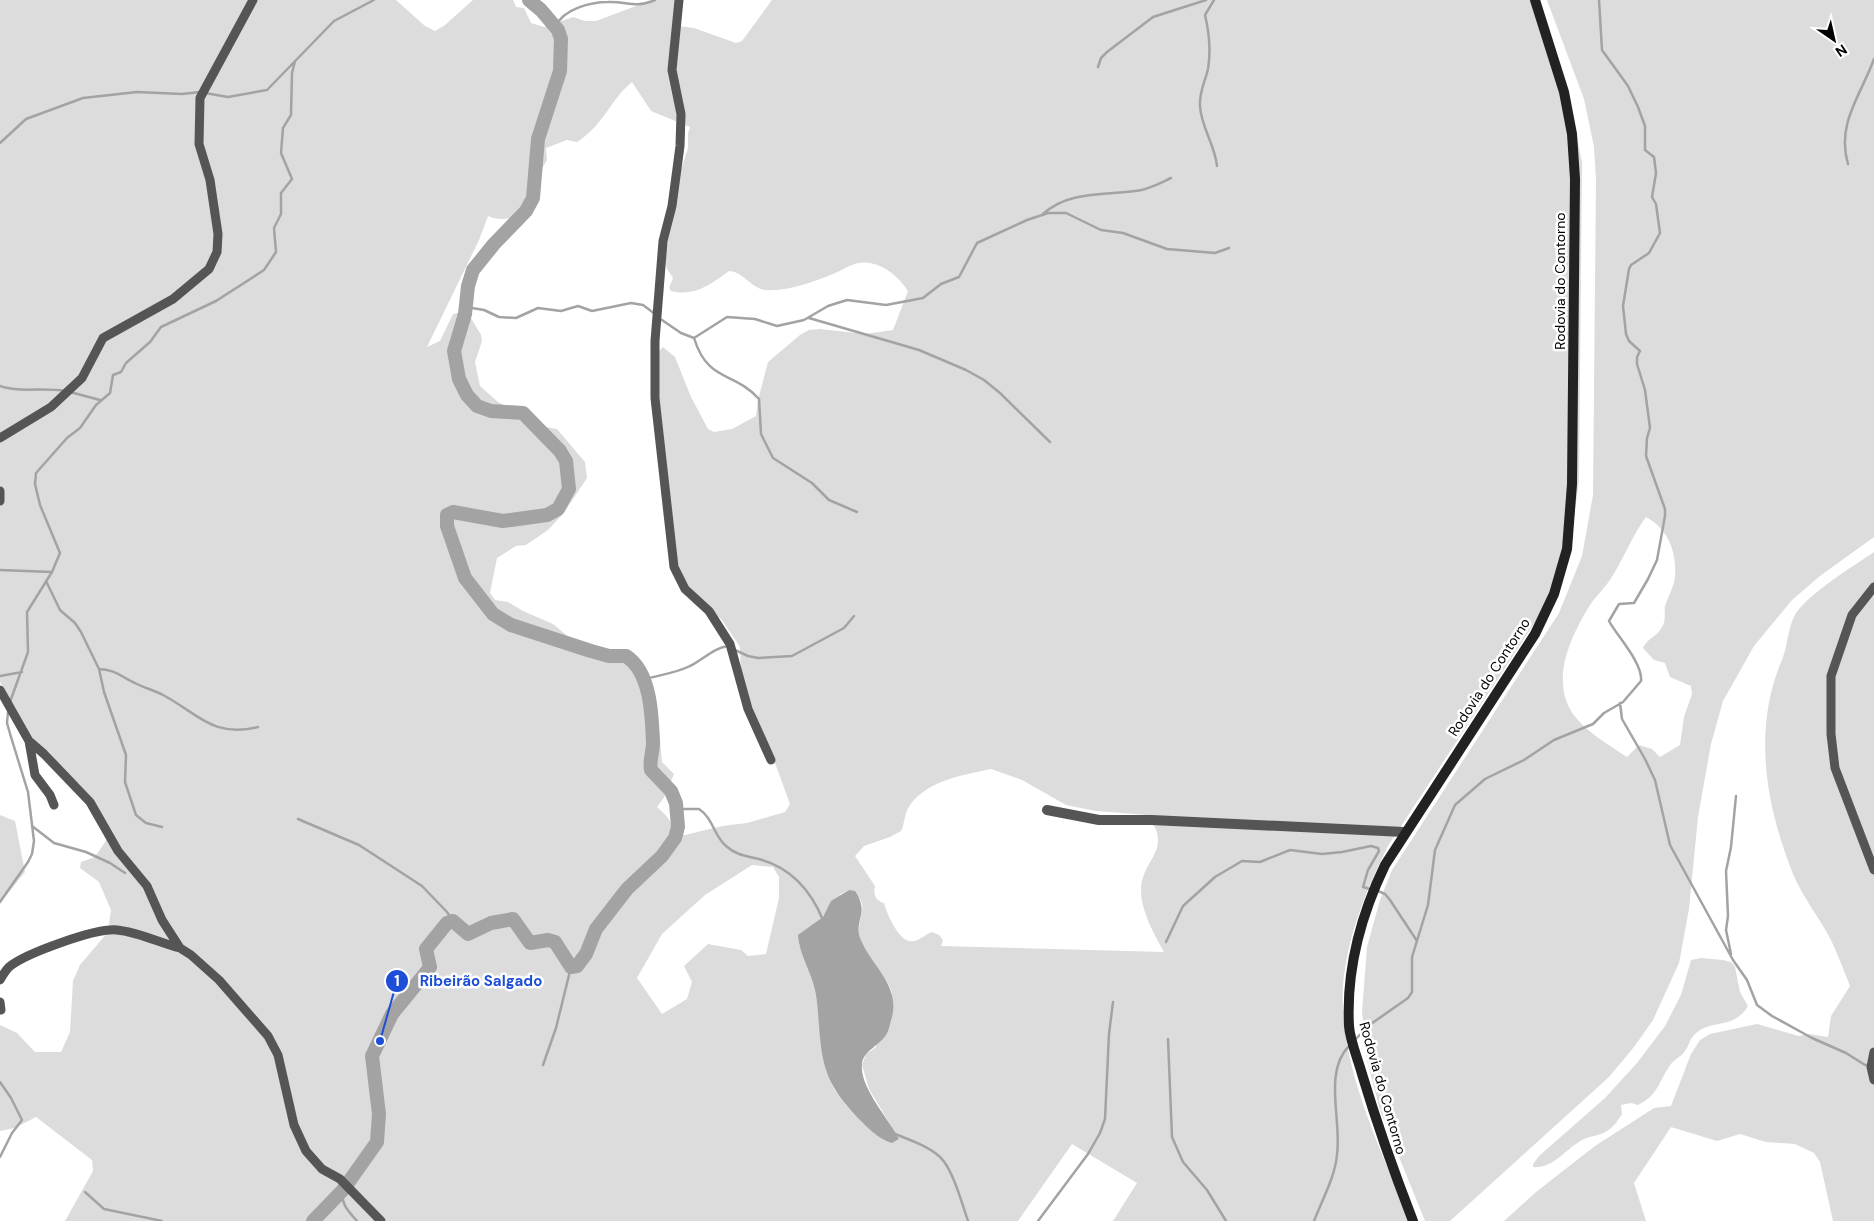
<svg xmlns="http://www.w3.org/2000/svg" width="1874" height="1221" font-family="'DM Sans',sans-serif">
  <rect width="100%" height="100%" fill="#fff"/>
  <path fill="#dcdcdc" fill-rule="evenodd" d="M0 0H396L425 26 435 31 445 25 473 0H513L516 7 524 8 531 23 544 27 573 17 585 21H596L652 0H676L678 26 694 28 736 43 742 41 772 0H1531L1569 94 1582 163 1579 481 1571 538 1559 576 1537 619 1388 846C1366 890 1347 937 1343 986 1338 1064 1381 1150 1410 1221H1113L1137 1183 1072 1144 1018 1221H65L93 1171 92 1160 36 1117 15 1128 0 1131V1025L17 1033 35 1052H61L70 1032 73 981 80 965 108 932 111 910 99 882 80 868 81 862 95 857 107 839 94 813 44 757 0 682ZM632 82 651 111 690 127 688 133V148L676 185 664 257 667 269 673 278 669 288 671 291C695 297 711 284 729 271 742 271 751 288 765 290 786 292 814 282 833 274 841 271 849 265 858 263 878 259 898 275 908 291L893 330 865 334 820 329 809 330 800 335 768 362 758 400 756 416 732 429 714 432 708 429 691 397 675 357 663 347 656 354 664 494 671 554 686 586 722 620 740 647 741 675 761 741 775 763 790 804 785 812 747 823 722 826 685 835H670C675 822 666 815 657 807L665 796 674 774 662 762 656 699 652 686 640 680 626 663 582 648 553 624 523 611 508 602 495 600 490 593 497 558 516 546 526 545 548 530 563 514 587 478 585 462 557 429 545 427 498 402 480 386 475 362 482 341 481 335 468 313 461 312 453 314 440 341 427 347 479 240 488 216C499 222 522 218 532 210L531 187 547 160 546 148 567 140 577 142C604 125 610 100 632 82ZM991 769 1022 780 1066 805 1096 811 1147 815C1175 850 1141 859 1141 890 1141 911 1154 934 1164 952L941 946 943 940 939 935 932 932C926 934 920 940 914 941 900 945 887 914 884 903 876 901 873 895 875 886L855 856 864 846 890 837 901 831C905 824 904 813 910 805 928 780 963 775 991 769ZM752 865 773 867 779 877V898L766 954 748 956 741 950 708 944 684 966 692 982 687 999 662 1014 637 978 662 934 705 895ZM849 890C873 903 857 915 859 935 862 954 886 973 892 993L876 1047 866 1054 862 1065 869 1089 899 1139 876 1135 847 1106 834 1089 826 1070 815 989 808 965 799 944C806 934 813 926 822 917 834 907 830 898 849 890Z
    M1547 0H1874V537L1820 576 1792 600 1754 646 1723 701 1711 744 1698 817 1689 909 1679 963 1653 1020 1634 1047 1609 1077 1450 1221H1425L1380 1110 1367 1060 1362 1012 1367 947 1380 900 1392 870 1559 613 1582 556 1593 495 1596 180 1594 147 1584 99ZM1646 517C1667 528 1677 551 1675 576 1674 587 1668 596 1665 606 1664 612 1666 619 1663 625 1657 638 1648 637 1643 648L1654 660 1665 663 1670 677 1691 686 1692 694 1684 717 1680 745 1660 757 1652 749 1639 745 1627 757C1609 745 1586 732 1573 714 1551 681 1569 640 1587 610 1593 599 1603 590 1610 580 1623 560 1632 536 1646 517Z
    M1874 552V1221H1833L1820 1162 1814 1153 1795 1144 1766 1142 1740 1134 1717 1141 1671 1127 1634 1183 1646 1221H1504L1536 1192 1595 1146 1654 1108 1671 1106 1691 1054 1700 1040 1710 1034 1757 1024 1799 1036 1809 1034 1828 1037 1831 1016 1850 986C1844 971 1838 955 1831 940 1819 917 1803 898 1793 874 1766 806 1752 730 1782 660 1788 645 1788 626 1796 613 1811 592 1852 567 1874 552Z
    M0 815 15 821 25 872 0 903Z
    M1701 958 1723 960 1731 962 1735 967 1740 992 1748 1006C1734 1030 1710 1019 1695 1034 1690 1038 1689 1046 1685 1051 1682 1056 1675 1059 1671 1064 1659 1080 1659 1095 1638 1105L1631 1103 1621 1105 1622 1114C1618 1120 1615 1125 1610 1129 1601 1136 1593 1135 1584 1139 1567 1147 1554 1169 1533 1167V1164L1539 1156 1605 1098 1637 1063 1665 1026 1681 995 1691 960Z"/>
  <path fill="#a3a3a3" d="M849 890 855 891C870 913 854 920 860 938 871 966 900 984 892 1017 890 1023 889 1031 886 1035 879 1046 863 1051 862 1064 859 1087 889 1119 899 1139L892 1143C878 1139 868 1128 858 1118 845 1104 832 1089 826 1070 818 1045 820 1016 815 990 811 971 799 954 798 935L823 917 831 901Z"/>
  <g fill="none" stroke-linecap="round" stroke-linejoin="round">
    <path stroke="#a3a3a3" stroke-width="2.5" d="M1214 0 1205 15C1209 32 1211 51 1208 69 1205 82 1199 92 1200 106 1201 127 1215 145 1217 166
      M556 26C563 9 591 2 608 2 628 1 633 9 655 0
      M1098 67 1101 58 1107 52 1153 17 1206 0
      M205 93 228 97 267 90 334 21 374 0
      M0 143 26 119 83 98 137 92 182 94 200 92
      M1848 164C1836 124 1861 95 1874 59
      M1043 214C1068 191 1104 195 1135 191 1148 190 1160 183 1171 178
      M466 307 484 310 499 317 516 318 538 308 561 311 578 306 592 311 631 303 643 305 655 314
      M659 318 681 333 694 338
      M809 318 919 350 966 370 984 380 1000 393 1050 442
      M694 338 727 317 755 319 777 326 804 320 828 306 847 300 886 305 923 298 941 284 959 277 977 243 1027 220 1048 213H1066L1101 230 1123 233 1167 249 1215 253 1229 248
      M694 338C708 383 734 371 759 399L761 434 773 458 812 483 829 500 857 512
      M0 386C18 393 45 387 65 391
      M70 392 100 400
      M0 570 52 572
      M46 581 60 610 75 623 81 632 99 669 104 692 126 755 125 782 136 815 146 823 162 827
      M735 650 748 656 758 658 792 656 844 628 854 616
      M99 669C114 669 122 677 135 683 144 688 154 690 163 695 199 714 212 738 258 727
      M0 676 22 672
      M645 679C660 675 676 673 690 666 703 660 713 648 728 646
      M10 702 28 652 27 612 52 572 60 553 40 505 35 484 36 473 67 438 80 428 96 405 110 393 113 375 121 372 126 363 150 342 161 327 216 301 264 270 276 252 274 228 281 214V193L292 179 281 153 283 128 291 115 292 73 295 61
      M1620 703 1622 719 1645 759 1655 780 1670 845 1733 960 1747 980 1757 1005 1772 1016 1812 1038 1846 1053 1865 1065H1870
      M677 809H699C713 818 714 836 726 846 737 856 748 856 762 860 792 869 811 891 823 920
      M298 819 359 845 422 886 447 912 453 921
      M32 826 54 843 86 852 110 863 125 873
      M1378 891 1385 894 1390 900 1417 941
      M0 902 28 862 32 854 34 841 28 792 11 737 7 723 8 712
      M1166 942 1183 906 1215 877 1242 861 1260 862 1290 850 1322 854 1342 852 1371 846 1378 848 1379 851 1368 870 1363 887 1370 889
      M1731 954 1726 930 1728 916 1726 871 1731 847 1736 796
      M1168 1039 1172 1137 1183 1162 1207 1190 1226 1221
      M1355 1040 1368 1026 1408 998 1412 992V957L1428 905 1435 850 1455 805 1485 779 1524 760 1554 740 1593 724 1604 713 1623 702 1641 681C1643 663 1617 636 1609 621L1619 604 1634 603 1648 579 1657 560 1665 516V509L1646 456 1647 438 1650 428 1645 390 1637 364V357L1640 351 1629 341 1626 334 1623 306 1629 269 1631 265 1649 253 1660 233 1656 204 1652 197 1656 173 1654 157 1645 150V126L1638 107 1628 86 1602 50 1599 0
      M543 1065 556 1028 571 967
      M0 1082 11 1098 22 1120 12 1133 0 1157
      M895 1134C910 1140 928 1146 940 1157 953 1169 962 1204 968 1221
      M343 1190C340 1203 348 1211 357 1221
      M85 1192 104 1209 162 1221
      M1038 1221 1088 1154 1100 1133 1105 1119 1109 1034 1113 1002
      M1314 1221C1322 1200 1335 1177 1337 1155 1342 1121 1323 1072 1349 1046"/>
    <path stroke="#a3a3a3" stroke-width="14" d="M313 1221 343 1190 377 1142 379 1114 372 1056 392 1014 428 970 430 967 426 949 447 923 453 921 468 934 491 923 513 919 530 943 548 940 555 942 571 967 577 966 586 954 596 929 627 889 662 856 675 838 678 827 676 803 671 791 651 770C649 761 653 752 653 743 652 716 651 672 626 656H609L591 651 511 625 493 614 465 578 447 526V515L453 512 503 521 547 515 558 509 569 489 566 461 560 451 523 413 491 411 477 406 467 395 459 379 454 351 465 314 468 286 473 270 494 244 526 211 533 198 538 139 560 71 561 39 558 30 541 10 529 0"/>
    <path stroke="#555" stroke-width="9" d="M679 0 672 70 681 114 680 146 672 206 663 241 655 341V398L674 567 685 589 709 611 730 644 748 709 771 760
      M0 438 51 407 82 378 103 338 173 299 209 269 217 252 218 234 210 180 199 144 200 98 253 0
      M0 491V501
      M1874 587 1852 615 1831 676V734L1835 768 1874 870
      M0 690 29 741 44 754 90 802 118 851 147 886 162 920 180 948 191 955 219 980 268 1036 278 1055 294 1125 306 1151 322 1169 340 1179 381 1221
      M29 741 35 775 50 795 54 805
      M0 980C3 975 5 971 9 967 26 953 96 928 117 930 138 932 160 943 180 948
      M0 1002 1 1010
      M1874 1052 1871 1067 1874 1080"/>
    <path stroke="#555" stroke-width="10" d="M1047 810 1099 820H1152L1404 832"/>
    <path stroke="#222" stroke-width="10" d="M1413 1221C1394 1172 1377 1124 1362 1074 1358 1059 1350 1041 1349 1026 1346 969 1361 915 1385 865L1535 634 1554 594 1567 549 1572 484 1575 179 1572 134 1564 92 1535 0"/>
  </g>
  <g text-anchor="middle" stroke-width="5" stroke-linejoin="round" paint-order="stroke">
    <g font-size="14" fill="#000" stroke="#fff">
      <text transform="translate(1560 281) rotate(-90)" y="5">Rodovia do Contorno</text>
      <text transform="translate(1489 677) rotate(-57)" y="5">Rodovia do Contorno</text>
      <text transform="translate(1383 1088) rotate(74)" y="5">Rodovia do Contorno</text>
    </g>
  </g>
  <path fill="none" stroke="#1d4ed8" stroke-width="2" d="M380 1041L397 981"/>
  <g fill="#1d4ed8" stroke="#fff" stroke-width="2">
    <circle cx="380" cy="1041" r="5"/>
    <circle cx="397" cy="981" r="12"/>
  </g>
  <g font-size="15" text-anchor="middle" font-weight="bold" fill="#fff">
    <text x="397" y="986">1</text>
  </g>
  <g font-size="15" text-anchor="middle" font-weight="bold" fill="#1d4ed8" stroke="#fff" stroke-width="5" stroke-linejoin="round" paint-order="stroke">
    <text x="481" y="986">Ribeirão Salgado</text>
  </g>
  <g transform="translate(1834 40) rotate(146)" stroke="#ffffff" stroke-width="4" paint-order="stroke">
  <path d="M0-4L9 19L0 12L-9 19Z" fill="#000000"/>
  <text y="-8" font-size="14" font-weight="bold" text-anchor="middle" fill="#000000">N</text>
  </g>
</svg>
